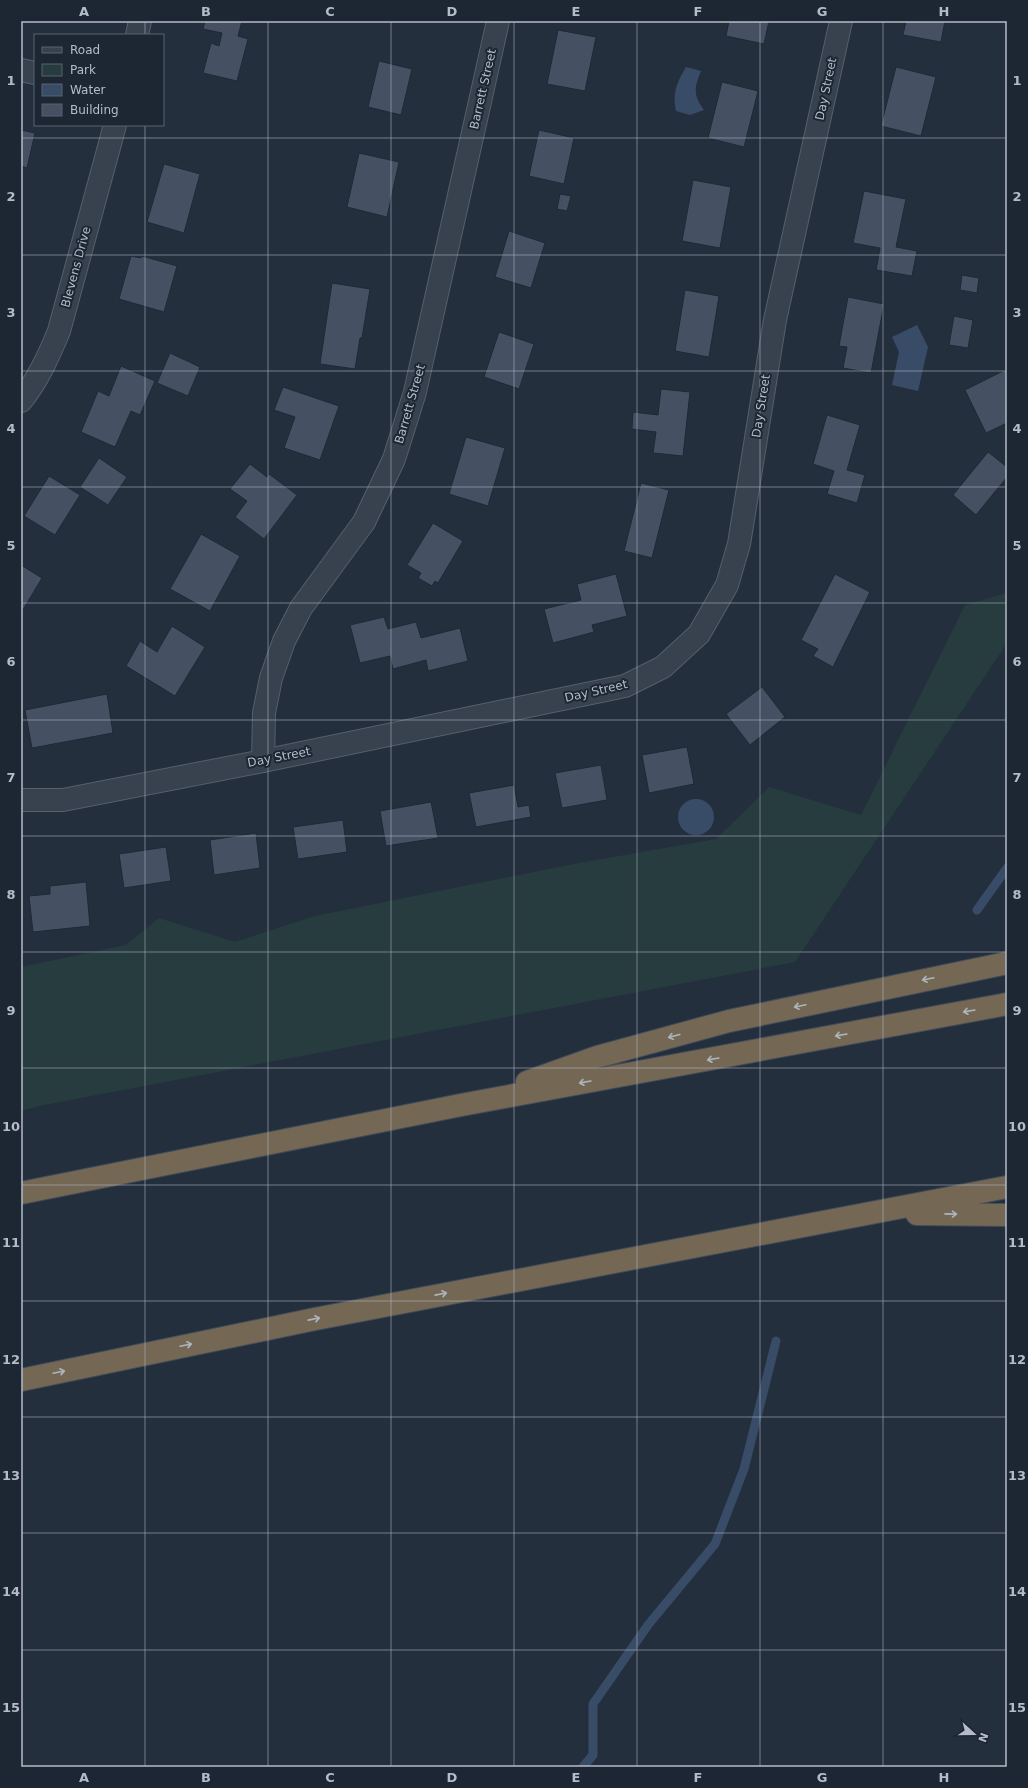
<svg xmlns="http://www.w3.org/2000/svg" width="1028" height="1788" font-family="'DejaVu Sans',sans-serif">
  <rect width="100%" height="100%" fill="#242f3e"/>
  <path fill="#263c3f" d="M1007 593V643L795 962 39 1106 21 1111V967L126 945 159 918 235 942 315 916 579 863 716 839 769 787 861 815 965 605Z"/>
  <path fill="#394c67" d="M686 67 701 71C694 88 693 95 704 110L690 115 676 111C672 94 677 82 686 67Z
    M917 325 928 347 918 391 892 385 899 352 892 337Z
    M678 817a18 18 0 1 1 36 0a18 18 0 1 1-36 0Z"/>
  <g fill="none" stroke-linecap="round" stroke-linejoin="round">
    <path stroke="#394c67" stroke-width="9" d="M977 910 1007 868
      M583 1767 593 1755V1704L648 1625 715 1544 744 1469 776 1341"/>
  </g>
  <path fill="#455162" stroke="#1f2835" d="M205 21H242L238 36 248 39 237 81 203 73 211 43 219 46 222 33 203 29Z
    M729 21H769L764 44 726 36Z
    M906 21H945L941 42 903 35Z
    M558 30 596 37 585 91 547 84Z
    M379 61 412 69 401 115 368 107Z
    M896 67 936 77 921 136 881 126Z
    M722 82 758 91 744 147 708 138Z
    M21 130 35 133 27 168 21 166Z
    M539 130 574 138 564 184 529 176Z
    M359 153 399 162 387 217 347 207Z
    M164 164 200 174 184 233 147 222Z
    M693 180 731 187 720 248 682 241Z
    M864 191 906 199 896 247 917 251 912 276 876 270 880 248 853 243Z
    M560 194 571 196 567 211 557 209Z
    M509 231 545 243 531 288 495 277Z
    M131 256 141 258 142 256 177 266 164 312 119 299Z
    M962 275 979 278 977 293 960 290Z
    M332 283 370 289 362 338H360L355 369 320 364Z
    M685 290 719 296 709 357 675 351Z
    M848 297 884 304 871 373 843 368 847 347 839 346Z
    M954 316 973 320 968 348 949 345Z
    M499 332 534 344 519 389 484 377Z
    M170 353 200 367 188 396 157 383Z
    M121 366 155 381 140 415 131 411 115 447 81 432 98 391 109 396Z
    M1007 369V423L986 433 965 390Z
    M283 387 339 406 320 460 284 448 295 417 274 410Z
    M661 389 690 392 683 456 653 453 656 432 632 429 633 412 658 415Z
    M827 415 860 425 847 470 865 475 857 503 827 494 834 471 813 464Z
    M466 437 505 448 488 506 449 494Z
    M988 452 1007 467V477L976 515 953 495Z
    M99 458 127 477 108 505 80 487Z
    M250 464 267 477 269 474 297 495 264 539 235 517 247 501 230 489Z
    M49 476 80 495 55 535 24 516Z
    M641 483 669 490 652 558 624 551Z
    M433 523 463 541 438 583 435 581 432 586 418 578 421 573 407 565Z
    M201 534 240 556 210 611 170 589Z
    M21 565 42 578 21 613Z
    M616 574 627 616 592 625 594 632 553 643 544 609 581 600 577 584Z
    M835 574 870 592 833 667 813 656 818 649 801 640Z
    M384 617 388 629 416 622 421 638 460 628 468 661 428 671 426 660 393 669 390 656 360 663 350 625Z
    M172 626 205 647 175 696 126 666 140 641 157 652Z
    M762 687 785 717 750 745 726 714Z
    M107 694 113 733 32 748 25 710Z
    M687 747 694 784 649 793 642 755Z
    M601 765 607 800 562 808 555 773Z
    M514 785 518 807 529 805 531 817 476 827 469 793Z
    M431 802 438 838 386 846 380 811Z
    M343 820 347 852 298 859 293 827Z
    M256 833 260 868 214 875 210 840Z
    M166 847 171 881 124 888 119 854Z
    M86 882 90 926 33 932 29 896 50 894V886Z"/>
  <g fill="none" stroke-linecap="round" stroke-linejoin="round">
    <defs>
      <path id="minor" d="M137 35 140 21
        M21 70 35 73
        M21 401C38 380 49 355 59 331L115 125
        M263 761 264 713 271 678 284 641 301 608 364 522 394 459 415 392 498 21
        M21 800H63L263 761 625 686 663 667 699 634 727 585 739 544 775 320 841 21"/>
      <path id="highway" d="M527 1082 597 1057 729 1021 1007 963
        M21 1193 461 1105 1007 1004
        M917 1214 1007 1215
        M21 1380 315 1319 1007 1187"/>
    </defs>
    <use href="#minor" stroke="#565f6c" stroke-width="24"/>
    <use href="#highway" stroke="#434c59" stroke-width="24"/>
    <use href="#minor" stroke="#38414e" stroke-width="22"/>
    <use href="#highway" stroke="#746855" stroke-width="22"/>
  </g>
  <defs><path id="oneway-shaft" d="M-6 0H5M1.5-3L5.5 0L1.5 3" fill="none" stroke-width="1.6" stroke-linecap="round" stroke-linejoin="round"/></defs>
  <g stroke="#aeb4bd">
    <use href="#oneway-shaft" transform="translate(928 979) rotate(168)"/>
    <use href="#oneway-shaft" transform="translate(800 1006) rotate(168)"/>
    <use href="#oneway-shaft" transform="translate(969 1011) rotate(170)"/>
    <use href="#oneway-shaft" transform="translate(841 1035) rotate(170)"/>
    <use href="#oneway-shaft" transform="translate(674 1036) rotate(165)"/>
    <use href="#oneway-shaft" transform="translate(713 1059) rotate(170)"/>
    <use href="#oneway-shaft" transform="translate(585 1082) rotate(170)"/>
    <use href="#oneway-shaft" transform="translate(951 1214) rotate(1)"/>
    <use href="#oneway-shaft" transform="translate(441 1294) rotate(-11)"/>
    <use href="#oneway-shaft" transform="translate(314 1319) rotate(-11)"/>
    <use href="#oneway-shaft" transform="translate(186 1345) rotate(-12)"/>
    <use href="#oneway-shaft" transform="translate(59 1372) rotate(-12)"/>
  </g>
  <path fill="none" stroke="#b4bcc9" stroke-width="1" stroke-opacity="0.55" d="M145 21V35M268 21V1767M391 21V1767M514 21V1767M637 21V1767M760 21V1767M883 21V1767M145 125V1767M21 138H1007M21 255H1007M21 371H1007M21 487H1007M21 603H1007M21 720H1007M21 836H1007M21 952H1007M21 1068H1007M21 1185H1007M21 1301H1007M21 1417H1007M21 1533H1007M21 1650H1007"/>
  <g text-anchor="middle" stroke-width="4" stroke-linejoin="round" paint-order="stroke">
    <g font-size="12" fill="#b4bcc9" stroke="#1d2633">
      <text transform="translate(483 89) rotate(-77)" y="4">Barrett Street</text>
      <text transform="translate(826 89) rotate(-78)" y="4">Day Street</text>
      <text transform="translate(76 267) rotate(-75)" y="4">Blevens Drive</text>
      <text transform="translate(410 404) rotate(-74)" y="4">Barrett Street</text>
      <text transform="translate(761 406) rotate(-81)" y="4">Day Street</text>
      <text transform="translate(596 691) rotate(-13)" y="4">Day Street</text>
      <text transform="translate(279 757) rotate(-11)" y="4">Day Street</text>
    </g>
  </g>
  <rect width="1028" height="1788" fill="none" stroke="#1d2633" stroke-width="44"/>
  <rect x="34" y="34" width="130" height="92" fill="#1d2633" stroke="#59626f"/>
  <rect x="42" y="47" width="20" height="6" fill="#38414e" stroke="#59626f"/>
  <text x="70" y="54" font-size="12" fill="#b4bcc9">Road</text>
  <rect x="42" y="64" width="20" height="12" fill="#263c3f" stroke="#59626f"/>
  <text x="70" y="74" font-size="12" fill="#b4bcc9">Park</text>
  <rect x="42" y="84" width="20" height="12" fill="#394c67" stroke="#59626f"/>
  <text x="70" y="94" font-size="12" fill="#b4bcc9">Water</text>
  <rect x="42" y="104" width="20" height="12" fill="#455162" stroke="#59626f"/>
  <text x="70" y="114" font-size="12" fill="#b4bcc9">Building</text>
  <g transform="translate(974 1734) rotate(111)" stroke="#1d2633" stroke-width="3" paint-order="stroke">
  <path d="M0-3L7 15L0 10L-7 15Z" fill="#b4bcc9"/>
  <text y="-6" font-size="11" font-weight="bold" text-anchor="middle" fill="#b4bcc9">N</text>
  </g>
  <rect x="22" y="22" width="984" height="1744" fill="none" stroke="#b4bcc9" stroke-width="1.5"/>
  <g font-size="13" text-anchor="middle" font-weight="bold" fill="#b4bcc9">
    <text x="84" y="16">A</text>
    <text x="206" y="16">B</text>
    <text x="330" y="16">C</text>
    <text x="452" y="16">D</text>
    <text x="576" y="16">E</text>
    <text x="698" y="16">F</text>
    <text x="822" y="16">G</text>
    <text x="944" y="16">H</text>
    <text x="11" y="85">1</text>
    <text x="1017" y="85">1</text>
    <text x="11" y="201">2</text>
    <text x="1017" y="201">2</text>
    <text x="11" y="317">3</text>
    <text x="1017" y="317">3</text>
    <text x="11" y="433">4</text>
    <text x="1017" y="433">4</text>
    <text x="11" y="550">5</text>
    <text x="1017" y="550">5</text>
    <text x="11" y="666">6</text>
    <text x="1017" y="666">6</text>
    <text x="11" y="782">7</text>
    <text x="1017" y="782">7</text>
    <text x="11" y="899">8</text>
    <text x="1017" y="899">8</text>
    <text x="11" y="1015">9</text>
    <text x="1017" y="1015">9</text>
    <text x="11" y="1131">10</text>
    <text x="1017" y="1131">10</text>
    <text x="11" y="1247">11</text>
    <text x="1017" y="1247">11</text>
    <text x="11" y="1364">12</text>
    <text x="1017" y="1364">12</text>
    <text x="11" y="1480">13</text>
    <text x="1017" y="1480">13</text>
    <text x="11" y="1596">14</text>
    <text x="1017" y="1596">14</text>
    <text x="11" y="1712">15</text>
    <text x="1017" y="1712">15</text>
    <text x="84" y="1782">A</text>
    <text x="206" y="1782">B</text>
    <text x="330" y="1782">C</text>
    <text x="452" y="1782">D</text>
    <text x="576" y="1782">E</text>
    <text x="698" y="1782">F</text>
    <text x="822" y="1782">G</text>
    <text x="944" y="1782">H</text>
  </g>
</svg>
